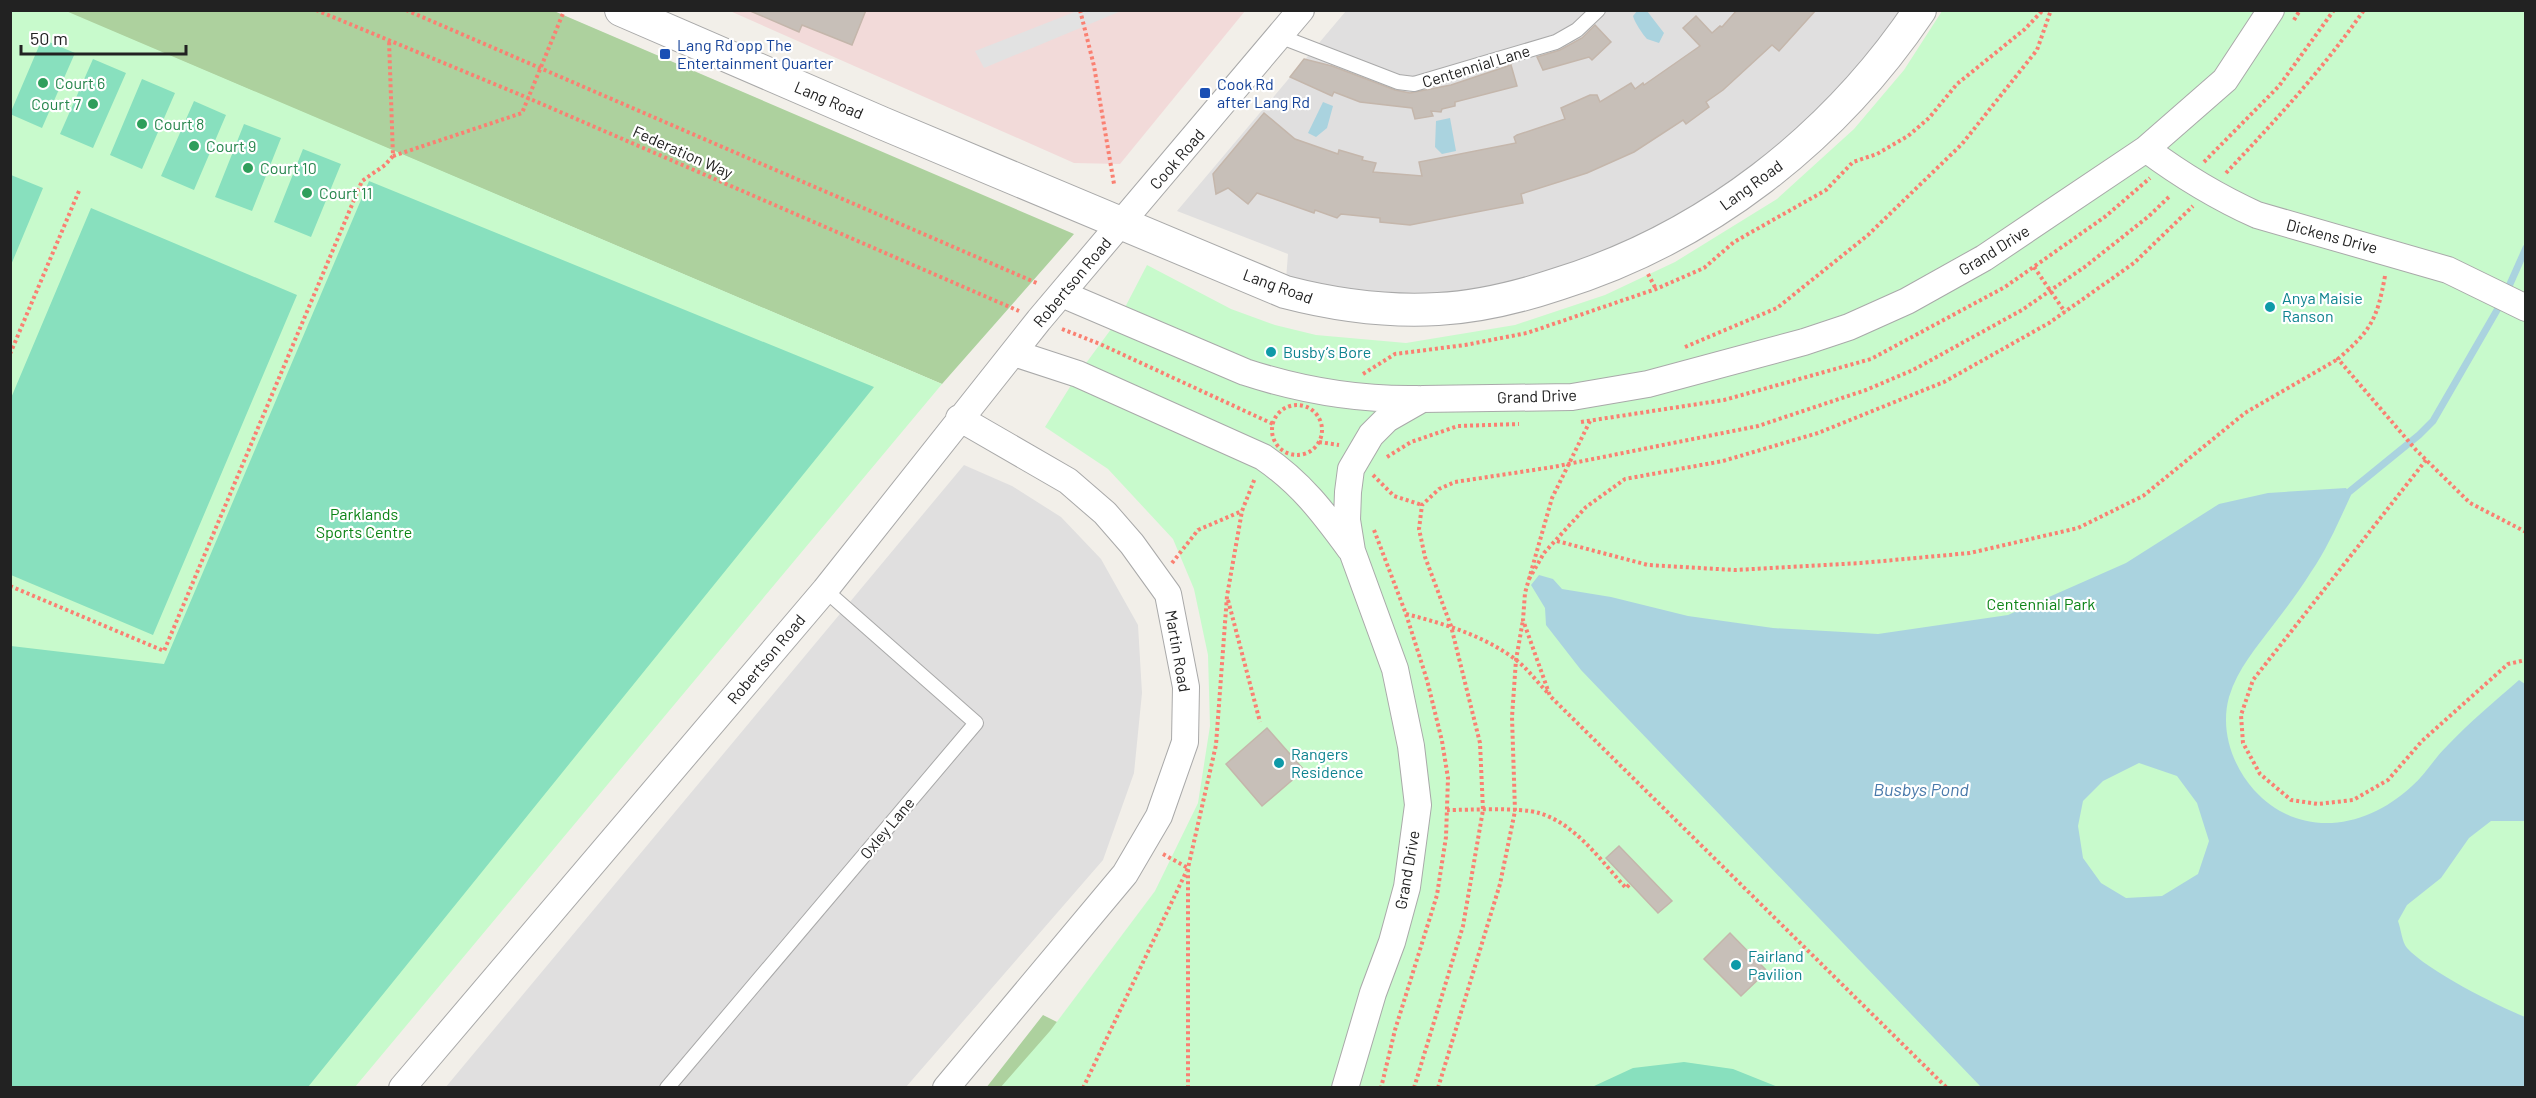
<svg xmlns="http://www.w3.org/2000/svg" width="2536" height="1098" font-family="Barlow,sans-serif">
  <rect width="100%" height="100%" fill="#f2efe9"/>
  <path fill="#e0dfdf" d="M1346 11H1920L1720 208 1481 304 1285 292 1288 254 1177 211Z
    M964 465 1012 486 1061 517 1101 559 1138 625 1142 693 1134 773 1103 860 906 1087 445 1088Z"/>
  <path fill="#f2dad9" d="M730 11H1245L1120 164 1074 163Z"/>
  <path fill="#add19e" d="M64 11H554L1074 234 942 384Z
    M1043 1015 1075 1031 1069 1087 986 1088Z"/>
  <path fill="#c8facc" d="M10 11H66L942 384 355 1087H11Z
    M1942 11H2525V1087L1000 1088 1050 1031 1155 891 1198 803 1210 726 1208 655 1194 589 1173 539 1108 469 1045 427 1078 374 1120 317 1147 265 1231 309 1275 325 1316 335 1406 343 1515 325 1605 295 1675 262 1777 199 1854 129 1904 70Z"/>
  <path fill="#88e0be" d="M42 39 75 53 42 128 10 114Z
    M93 59 126 73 93 148 60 134Z
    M142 79 175 93 142 169 110 155Z
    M194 101 226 115 194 190 161 176Z
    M244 124 281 138 252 211 215 197Z
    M303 149 341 164 311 237 274 222Z
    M11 175 43 188 11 265Z
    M369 181 874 387 308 1087H11V646L164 664Z
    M91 208 297 295 153 635 11 575V398Z
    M1684 1062 1733 1069 1778 1087H1592L1633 1068Z"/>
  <path fill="#e2e2e2" d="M1077 11H1121L984 68 975 51Z"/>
  <path fill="#aad3df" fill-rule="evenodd" d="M1637 11H1647L1664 33 1659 43 1647 39C1643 35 1634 21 1633 16Z
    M1323 102 1333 106 1327 128 1316 137 1308 133Z
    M1450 118 1456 151 1442 154 1435 147 1436 121Z
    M2346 488 2351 495C2339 521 2327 549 2311 572 2300 590 2287 607 2274 624 2256 648 2238 668 2229 697 2220 730 2232 765 2254 790 2300 840 2366 829 2412 786 2426 774 2435 757 2448 745 2470 722 2495 701 2519 680L2525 684V821H2491L2469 838 2441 878 2407 905 2398 921C2401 929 2402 942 2407 948 2428 971 2496 1005 2525 1017V1087H1981L1581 670 1546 625 1545 608 1531 585 1539 575 1553 579 1562 589 1611 597 1688 616 1773 628 1878 634 2008 615 2126 563 2219 504 2268 493ZM2139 763 2177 776 2197 803 2209 841 2198 874 2162 896 2126 898 2101 883 2083 858 2078 826 2083 801 2103 781Z"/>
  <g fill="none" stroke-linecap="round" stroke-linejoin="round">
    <path stroke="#aad3df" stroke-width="7" d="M2510 284 2526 248
      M2349 492 2419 435 2433 421 2500 305"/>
  </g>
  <path fill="#c7bfb8" stroke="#c4b6ab" stroke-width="1.5" d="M748 10H866L852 45 802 25 799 32Z
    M1737 10H1816L1779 51 1772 45 1723 90 1706 102 1709 107 1686 124 1683 120 1634 152 1587 173 1521 194 1523 203 1410 225 1380 222V218L1341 214 1337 218 1315 210 1314 213 1257 193 1248 204 1228 188 1216 194 1213 174 1264 113 1295 139 1338 154 1339 150 1363 157 1362 160 1376 163 1373 172 1422 176 1419 162 1516 143 1514 137 1517 135 1565 119 1561 108 1590 95H1597L1600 102 1631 83 1635 89 1643 83 1644 85 1700 46 1683 28 1696 16 1712 33 1720 26 1722 27Z
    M1595 25 1611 42 1592 60 1589 57 1543 70 1537 57 1560 50 1582 38Z
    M1304 59 1332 66 1395 90 1410 93 1451 85 1511 65 1517 86 1455 102V106L1442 109 1441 112 1431 111 1433 116 1415 119 1412 108 1360 102 1334 92 1332 96 1290 77Z
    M1267 728 1304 770 1262 806 1226 764Z
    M1619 846 1672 901 1658 913 1606 858Z
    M1730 933 1767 971 1741 996 1704 959Z"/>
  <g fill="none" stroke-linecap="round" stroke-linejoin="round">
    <defs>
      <path id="service" d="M1279 36 1398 82 1414 84 1556 42 1577 30 1598 10
        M667 1088 976 723 825 590"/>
      <path id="minor" d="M2146 149C2181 175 2217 197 2257 215L2448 270 2526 308
        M1062 294 1245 372C1300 390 1359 400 1417 399
        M1014 353 1078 374 1263 457C1301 483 1323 512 1350 549
        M402 1088 825 590 1039 320 1301 10
        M946 1088 1125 874 1159 816 1185 742 1186 687 1168 594 1132 544 1105 513 1068 481 959 418
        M1345 1088 1373 993 1392 942 1407 887 1418 805 1411 746 1395 669 1352 551 1347 520 1348 492 1351 469 1371 435 1387 419 1422 399 1572 397 1648 384 1804 342 1849 327 1907 301 1984 258 2146 149 2225 80 2271 10"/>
      <path id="tertiary" d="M621 10 882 123 1285 292C1335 305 1386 312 1438 309 1479 307 1519 297 1558 284 1706 238 1833 139 1920 10"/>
    </defs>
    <use href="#service" stroke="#a9a9a9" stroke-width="16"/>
    <use href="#minor" stroke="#a9a9a9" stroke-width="28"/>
    <use href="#tertiary" stroke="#a9a9a9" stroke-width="34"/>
    <path stroke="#fa8072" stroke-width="4" stroke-dasharray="3 3" stroke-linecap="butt" d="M316 10 528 98 1019 311
      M406 10 1039 284
      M1080 10 1094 66 1114 184
      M2294 20 2300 10
      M393 156 522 113 564 11
      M2204 162 2279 86 2334 10
      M2226 173C2275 121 2323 69 2364 10
      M2034 267 2065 312
      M1648 274 1656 289
      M2385 276C2377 320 2371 330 2338 359L2416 450 2470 503 2526 532
      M1062 329 1100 344 1273 424
      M1685 347 1777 308 1868 235 1962 144 2037 50 2051 10
      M10 354 79 191
      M1363 374 1395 354 1465 345 1527 333 1656 289 1704 268 1734 242 1826 190 1853 162 1877 154 1908 136 1929 118 1957 84 2025 29 2043 10
      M1272 430a25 25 0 1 1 50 0a25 25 0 1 1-50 0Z
      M1590 421 1552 498 1525 593 1523 620 1550 696 1947 1088
      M1581 422 1724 400 1871 359 2005 287 2106 216 2150 178
      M1319 442 1339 445
      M1387 457 1411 442 1458 426 1519 424
      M2426 460 2253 680 2241 715 2243 743 2260 774 2291 800 2318 804 2353 800 2388 780 2422 741 2508 664 2526 660
      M1373 475 1394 496 1422 505
      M1374 530 1406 614 1427 680 1442 741 1448 778 1446 837 1437 895 1395 1030 1381 1088
      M1557 541 1648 565 1735 570 1861 563 1970 553 2078 528 2143 496 2245 413 2338 359
      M1172 563 1198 530 1242 511
      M1529 579 1544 553 1586 507 1625 479 1723 461 1818 433 1944 382 2049 323 2134 263 2193 206
      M10 586 164 651 362 181 385 165 393 156 389 40
      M1228 600 1260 722
      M1406 614C1445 624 1482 635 1515 659 1527 668 1537 682 1548 693
      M1447 810C1470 810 1519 807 1539 813 1576 824 1601 861 1626 888L1630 884
      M1163 854 1188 868V1088
      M1083 1088 1188 868 1216 745 1227 596 1242 511 1255 478
      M1414 1088 1463 926 1483 810 1480 743 1451 626 1425 557 1419 529 1422 505 1439 489 1455 482 1553 467 1758 426 1866 390 1913 370 2022 310 2086 266 2149 216 2171 195
      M1438 1088 1500 884 1515 811 1512 717 1516 660 1523 620"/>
    <use href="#service" stroke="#fff" stroke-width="14"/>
    <use href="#minor" stroke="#fff" stroke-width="26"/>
    <use href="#tertiary" stroke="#fff" stroke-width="32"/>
  </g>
  <g fill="#1a4fb4" stroke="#fff" stroke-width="2">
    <rect x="659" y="48" width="12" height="12" rx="3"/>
    <rect x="1199" y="87" width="12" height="12" rx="3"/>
  </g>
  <g fill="#2e9e5b" stroke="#fff" stroke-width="2">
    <circle cx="43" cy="83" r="6"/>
    <circle cx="93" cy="104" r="6"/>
    <circle cx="142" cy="124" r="6"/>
    <circle cx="194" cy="146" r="6"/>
    <circle cx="248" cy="168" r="6"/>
    <circle cx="307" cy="193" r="6"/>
  </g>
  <g fill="#0f9aa8" stroke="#fff" stroke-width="2">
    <circle cx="2270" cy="307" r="6"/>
    <circle cx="1271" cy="352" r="6"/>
    <circle cx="1279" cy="763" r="6"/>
    <circle cx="1736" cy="965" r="6"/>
  </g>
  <g text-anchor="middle" stroke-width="4.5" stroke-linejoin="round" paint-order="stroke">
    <g font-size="16" fill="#164399" stroke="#fff" text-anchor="start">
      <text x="677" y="51">Lang Rd opp The<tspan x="677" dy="18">Entertainment Quarter</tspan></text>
      <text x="1217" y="90">Cook Rd<tspan x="1217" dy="18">after Lang Rd</tspan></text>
    </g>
    <g font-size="16" fill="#222" stroke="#fff">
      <text transform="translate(1476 66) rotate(-17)" y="6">Centennial Lane</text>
      <text transform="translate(829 100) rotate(23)" y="6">Lang Road</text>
      <text transform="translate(683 152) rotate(24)" y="6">Federation Way</text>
      <text transform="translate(1177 159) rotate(-49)" y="6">Cook Road</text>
      <text transform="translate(1751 185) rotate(-36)" y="6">Lang Road</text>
      <text transform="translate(2332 236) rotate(15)" y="6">Dickens Drive</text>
      <text transform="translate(1994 250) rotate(-32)" y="6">Grand Drive</text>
      <text transform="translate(1072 282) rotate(-50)" y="6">Robertson Road</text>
      <text transform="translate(1278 286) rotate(20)" y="6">Lang Road</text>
      <text transform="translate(1537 396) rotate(-2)" y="6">Grand Drive</text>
      <text transform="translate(1178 651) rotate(80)" y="6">Martin Road</text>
      <text transform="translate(766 659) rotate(-50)" y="6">Robertson Road</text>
      <text transform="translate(887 828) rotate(-50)" y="6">Oxley Lane</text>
      <text transform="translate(1407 870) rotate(-80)" y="6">Grand Drive</text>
    </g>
    <g font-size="16" fill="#27864d" stroke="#fff" text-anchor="start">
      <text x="55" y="89">Court 6</text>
      <text x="81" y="110" text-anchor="end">Court 7</text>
      <text x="154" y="130">Court 8</text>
      <text x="206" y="152">Court 9</text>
      <text x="260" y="174">Court 10</text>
      <text x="319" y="199">Court 11</text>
    </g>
    <g font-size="16" fill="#0d838f" stroke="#fff" text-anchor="start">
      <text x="2282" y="304">Anya Maisie<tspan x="2282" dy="18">Ranson</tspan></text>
      <text x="1283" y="358">Busby’s Bore</text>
      <text x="1291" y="760">Rangers<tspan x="1291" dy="18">Residence</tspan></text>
      <text x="1748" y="962">Fairland<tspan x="1748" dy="18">Pavilion</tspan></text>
    </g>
    <g font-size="16" fill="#0c8416" stroke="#fff">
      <text x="364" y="520">Parklands<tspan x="364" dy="18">Sports Centre</tspan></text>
      <text x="2041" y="610">Centennial Park</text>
    </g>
    <g font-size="18" font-style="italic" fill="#4a7aab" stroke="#fff">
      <text x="1921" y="796">Busbys Pond</text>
    </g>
  </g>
  <rect width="2536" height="1098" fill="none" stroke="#222222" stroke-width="24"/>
  <path d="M21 45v9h165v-9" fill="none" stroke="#222222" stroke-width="3"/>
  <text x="30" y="45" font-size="18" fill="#222222" stroke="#ffffff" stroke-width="4.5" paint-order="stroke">50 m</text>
</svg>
